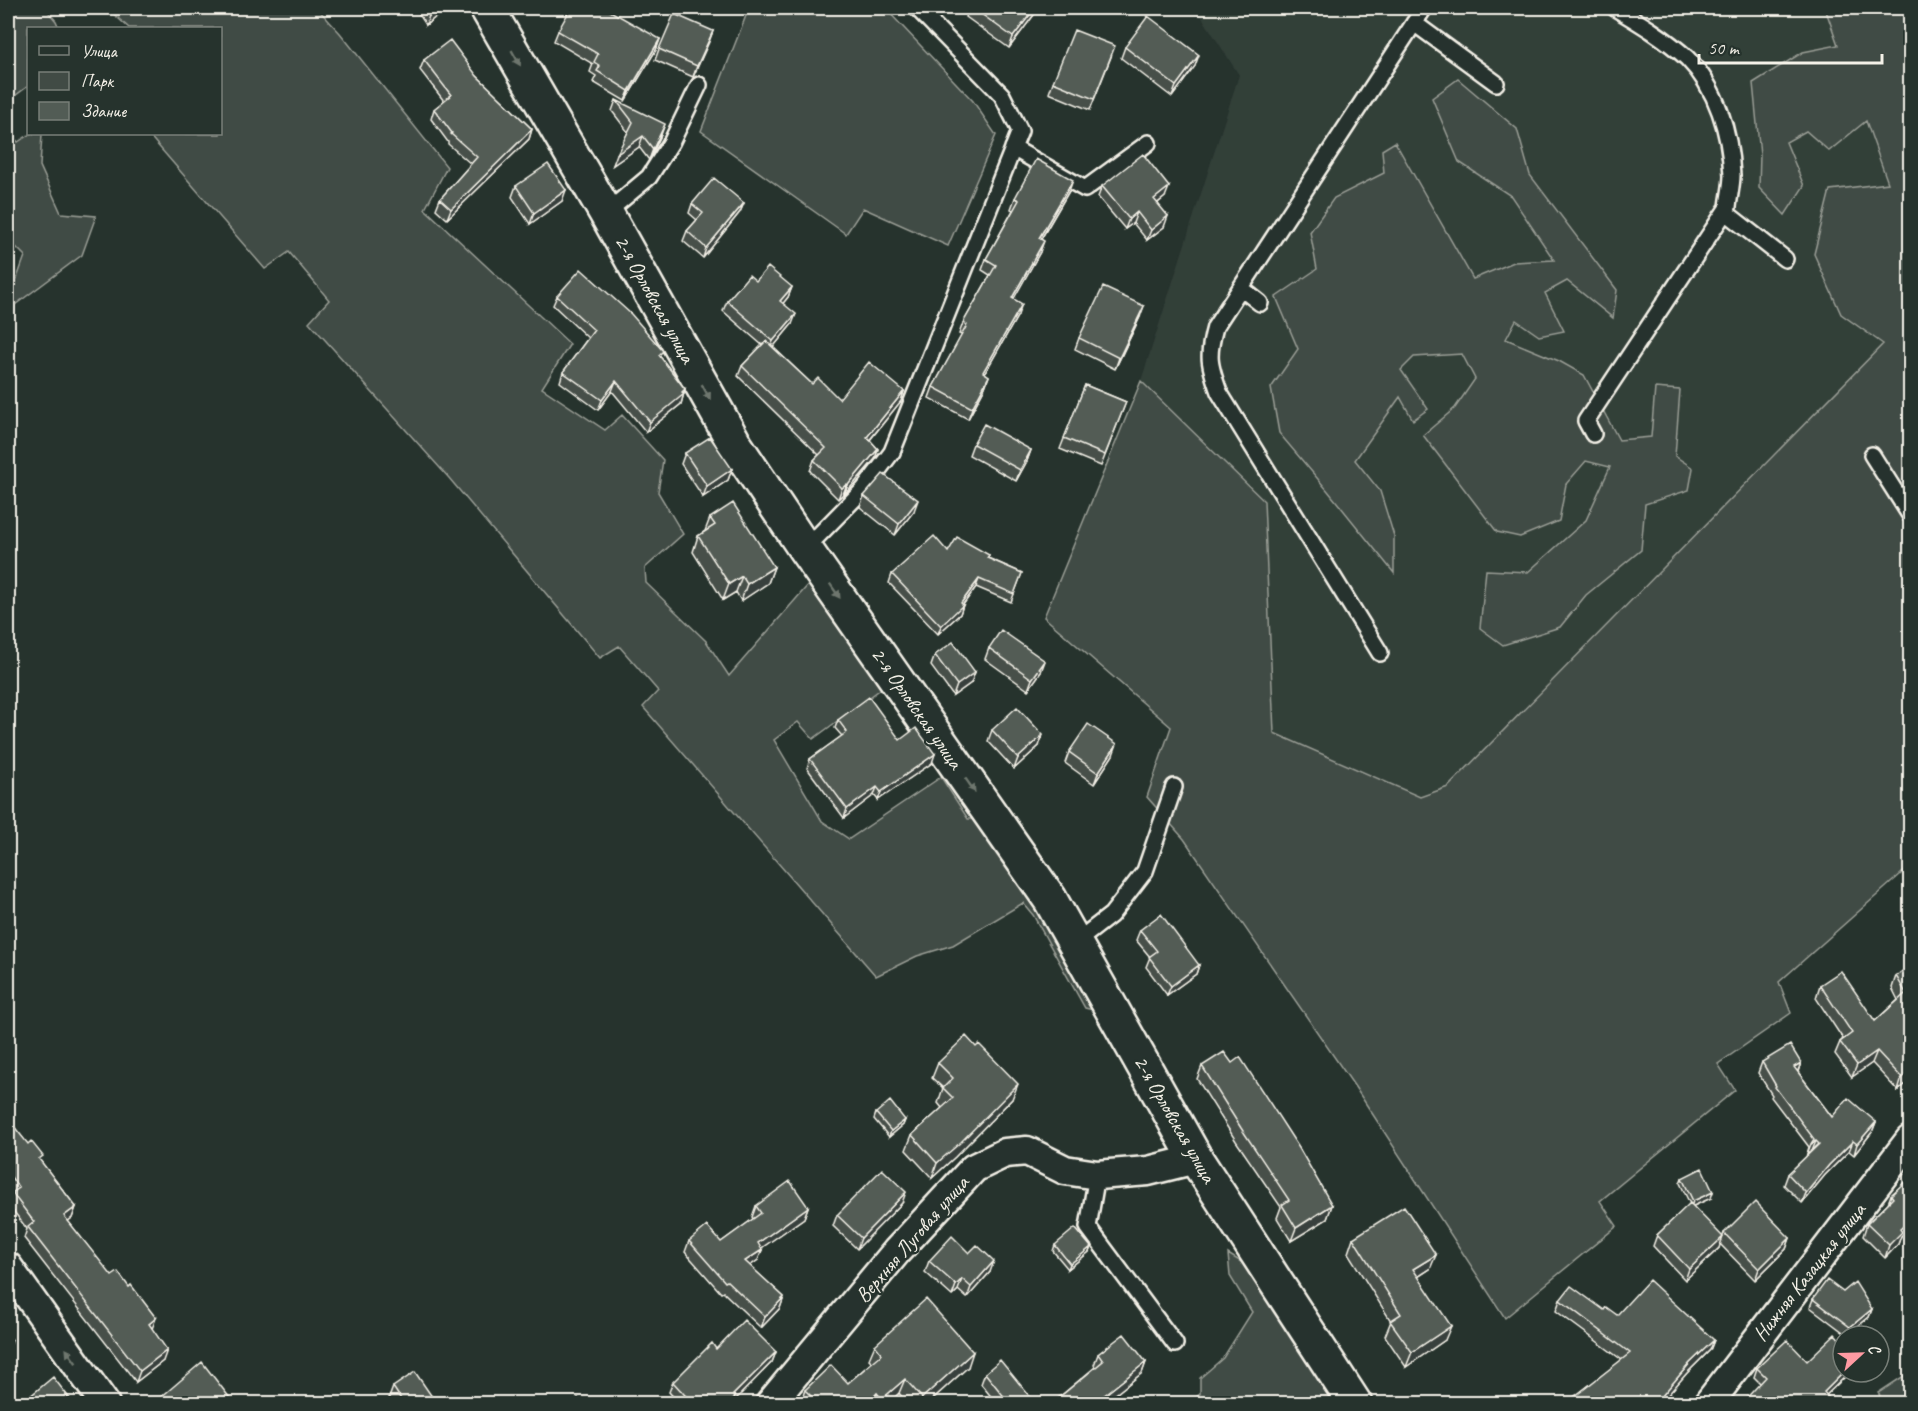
<svg xmlns="http://www.w3.org/2000/svg" width="1918" height="1411" font-family="Caveat,sans-serif">
  <rect width="100%" height="100%" fill="#26332d"/>
  <filter id="ink" filterUnits="userSpaceOnUse"><feTurbulence type="fractalNoise" baseFrequency=".0167" numOctaves="2"/><feDisplacementMap in="SourceGraphic" scale="12" xChannelSelector="R" yChannelSelector="G"/><feConvolveMatrix kernelMatrix="1 2 1 2 8 2 1 2 1" color-interpolation-filters="sRGB"/></filter>
  <g filter="url(#ink)">
    <path fill="#333f39" d="M1196 8H1825L1910 245V317L1448 787 1420 797 1274 733 1269 598 1141 381 1239 75Z"/>
    <path fill="#414b45" stroke="#9a9e96" stroke-width="1.5" d="M8 8H45L56 21 59 28H28V86L8 101Z
      M107 8H317L340 33 447 167 425 209 570 344 542 388 605 430 622 415 663 460 658 492 683 534 645 568 646 583 706 641 729 676 809 584 882 688 813 739 798 722 774 740 822 821 849 839 941 777 968 819H982L1045 906 1097 1011 1085 1008 1033 915 1023 903 953 945 917 956 876 976 643 707 658 691 619 646 600 658 449 478 309 322 329 300 289 252 265 269 148 134H220V28H129Z
      M749 8H885L973 101 996 135 948 246 863 208 846 234 701 131Z
      M1825 8H1910V866L1779 982 1791 1013 1718 1064 1735 1090 1600 1201 1617 1226 1505 1318 1355 1087 1184 839 1147 797 1171 727 1044 617 1141 381 1264 501 1274 733 1420 797 1448 787 1883 344 1841 314 1814 254 1830 190 1888 183 1866 121 1829 151 1806 131 1786 142 1804 186 1785 215 1759 188 1760 155 1753 83 1803 52 1838 45Z
      M1458 79 1517 129 1530 175 1617 290 1613 318 1567 281 1545 293 1564 331 1539 336 1516 320 1506 339 1559 361 1584 375 1619 440 1651 437 1655 388 1680 390 1675 456 1693 468 1689 490 1645 504 1641 550 1586 595 1560 627 1503 645 1480 628 1486 570 1528 572 1586 520 1610 467 1586 461 1566 484 1559 521 1520 537 1497 532 1423 435 1455 408 1475 379 1462 354 1414 357 1401 370 1428 409 1413 420 1400 397 1355 460 1380 491 1394 536V573L1328 491 1279 433 1271 388 1298 349 1276 297 1317 269 1310 232 1334 198 1384 173 1382 150 1395 142 1473 279 1514 262 1554 260 1511 196 1459 162 1432 98Z
      M8 131 18 142 30 134H42L40 166 61 213 96 216 82 255 8 310V303L25 256 8 239Z
      M1228 1254 1248 1266 1334 1403 1187 1404 1200 1394V1378L1223 1358 1252 1312 1230 1276Z
      M1910 1372V1403H1885L1878 1393Z"/>
    <g fill="none" stroke-linecap="round" stroke-linejoin="round">
      <defs>
        <path id="lane" d="M1414 23 1496 83
          M1013 148 1085 189 1148 143
          M1725 212 1785 259
          M606 213 649 177 672 141 699 85
          M1241 288 1260 303
          M1593 434 1586 421 1728 207C1729 197 1732 185 1732 175 1730 133 1717 88 1687 58 1665 38 1640 23 1615 8
          M1872 455 1910 515
          M805 549 864 489 892 452 1020 131 1002 95 917 8
          M1380 653 1219 392C1209 364 1207 356 1215 327L1424 8
          M1075 943 1111 915 1145 871 1174 787
          M1097 1175 1088 1227 1175 1344"/>
        <path id="street" d="M8 1267 105 1404
          M770 1404 897 1251 974 1168 1005 1153 1027 1151 1065 1170 1097 1175 1148 1171 1196 1159
          M1708 1404 1910 1140"/>
        <path id="secondary" d="M487 8 606 213 736 446 805 549 1050 899 1196 1159 1355 1404"/>
      </defs>
      <use href="#lane" stroke="#f4f1e8" stroke-width="20"/>
      <use href="#street" stroke="#f4f1e8" stroke-width="33"/>
      <use href="#secondary" stroke="#f4f1e8" stroke-width="38"/>
      <use href="#lane" stroke="#26332d" stroke-width="15"/>
      <use href="#street" stroke="#26332d" stroke-width="28"/>
      <use href="#secondary" stroke="#26332d" stroke-width="33"/>
    </g>
    <path fill="#474f49" stroke="#f4f1e8" stroke-width="1.5" d="M415 8H445L444 10 426 25Z
      M969 8H1038L1036 12 1009 48 966 17Z
      M558 31 660 39 656 50 625 101 593 82 596 76 590 72 593 64 554 41Z
      M713 31 693 77 655 60 659 49Z
      M1125 47 1195 66 1172 97 1121 58Z
      M1111 57 1090 110 1049 93 1053 82Z
      M424 60 477 76 532 129 529 139 447 219 436 209 440 199 471 164 448 144V142L431 119 434 109 444 101 420 70Z
      M616 100 661 135 649 160 639 147 613 165 628 132 612 111Z
      M516 186 562 201 530 224 512 197Z
      M1102 186 1165 197 1158 203 1164 227 1147 240 1133 223 1125 229 1098 197Z
      M1069 191 1041 239 1040 252 1013 299 1018 315 985 373 989 376 985 387 968 419 929 398 933 387 962 335 959 334 963 323 990 275 982 270 986 259 1013 210 1011 209 1015 198Z
      M744 203 740 212 703 258 683 241 687 231 697 220 689 213 692 204Z
      M756 281 792 287 788 297 783 303 792 324 773 347 812 384 839 399 904 391 901 401 870 440 878 449 875 459 844 495 843 494 838 499 810 471 814 460 819 455 738 376 742 366 762 345 723 311 727 301Z
      M557 296 660 357 685 389 681 404 646 432 612 391 598 410 560 382 563 372 588 338 553 305Z
      M1140 317 1115 369 1075 349 1079 338Z
      M1085 385 1126 402 1101 466 1060 449Z
      M973 444 1031 450 1027 461 1016 481 969 455Z
      M685 453 732 469 728 480 703 497 681 464Z
      M864 496 914 511 895 535 860 507Z
      M710 518 774 567 768 583 741 601 736 592 723 600 693 552 698 536 705 531Z
      M948 552 989 555 988 558 1022 573 1011 602 976 587 963 605 960 614 938 634 889 583 892 574Z
      M989 648 1041 672 1028 690 985 659Z
      M935 655 975 672 971 683 953 696 931 666Z
      M838 720 900 740 932 763 878 800 874 795 844 818 807 768 810 759 842 736 835 728Z
      M992 730 1039 746 1014 769 988 741Z
      M1069 752 1113 755 1094 784 1065 763Z
      M1140 930 1199 965 1196 974 1167 995 1146 967 1150 957 1136 940Z
      M1911 965V1079L1898 1091 1872 1063 1852 1077 1835 1054 1840 1042 1843 1039 1816 998 1820 985 1875 1021 1898 1000 1892 988 1896 976Z
      M1762 1062 1801 1063 1798 1072 1832 1117 1876 1122 1872 1132 1854 1155 1849 1151 1825 1175 1802 1203 1784 1185 1788 1174 1811 1152 1807 1154 1809 1147 1771 1097 1772 1095 1758 1073Z
      M938 1063 1012 1099 955 1157 932 1178 906 1150 912 1135 942 1108 938 1103 943 1088 932 1078Z
      M1202 1066 1332 1205 1327 1219 1291 1241 1277 1218 1281 1207 1236 1141 1197 1079Z
      M876 1113 905 1120 903 1125 889 1137 874 1119Z
      M8 1119 76 1207 72 1218 68 1221 152 1329 163 1361 136 1382 24 1238 27 1229 8 1204 12 1194 8 1189Z
      M1682 1178 1711 1198 1693 1206 1719 1248 1685 1280 1653 1246 1657 1235 1690 1204 1680 1183Z
      M1911 1179V1227L1901 1236 1898 1244 1885 1258 1863 1236 1867 1224 1888 1203 1891 1195Z
      M902 1203 857 1249 833 1226 837 1215Z
      M756 1206 808 1207 804 1218 761 1248 762 1250 758 1260 750 1266 784 1297 780 1308 761 1328 723 1292 721 1293 685 1252 689 1241 721 1242 753 1219 752 1217Z
      M1724 1233 1790 1238 1786 1249 1755 1280 1720 1244Z
      M1353 1238 1430 1269 1418 1277 1445 1340 1406 1367 1385 1336 1391 1321 1348 1253Z
      M1055 1245 1091 1247 1089 1252 1068 1269 1053 1251Z
      M969 1253 990 1272 967 1298 958 1290 952 1296 925 1272 929 1261Z
      M1843 1292 1872 1309 1869 1317 1847 1335 1810 1307 1813 1299Z
      M1560 1300 1604 1310 1617 1315 1714 1340 1710 1350 1687 1373 1660 1404H1565L1622 1360 1556 1311Z
      M875 1345 968 1367 927 1404H908L899 1393 888 1404H800L805 1390 848 1383 872 1362 869 1359Z
      M716 1349 776 1352 772 1362 734 1401 733 1404H680L669 1392 673 1382Z
      M1098 1354 1146 1362 1142 1373 1103 1404H1051L1095 1367 1094 1365Z
      M1807 1361 1843 1372H1850L1826 1395 1760 1383 1754 1377 1757 1368Z
      M985 1373 1036 1404H997L981 1384Z
      M393 1387 437 1404H392L389 1398Z
      M28 1398 74 1404H26Z
      M160 1398 232 1404H158Z"/>
    <path fill="#39403c" stroke="#f4f1e8" stroke-width="1.5" d="M439 8H445L444 10 426 25 429 16Z
      M1035 8H1038L1036 12 1009 48 1013 37Z
      M713 31 709 42 693 77 697 66Z
      M660 39 656 50 625 101 629 91Z
      M1199 55 1195 66 1172 97 1176 86Z
      M665 124 661 135 649 160 653 149Z
      M532 129 529 139 447 219 451 209Z
      M643 136 639 147 613 165 617 154Z
      M1073 180 1069 191 1035 249 1039 238Z
      M1169 187 1165 197 1150 209 1154 199Z
      M566 190 562 201 530 224 534 213Z
      M744 203 740 212 703 258 706 248Z
      M1137 212 1133 223 1125 229 1129 219Z
      M1168 216 1164 227 1147 240 1151 230Z
      M1044 241 1040 252 1008 309 1012 298Z
      M792 287 788 297 777 311 780 301Z
      M1022 304 1018 315 979 383 983 372Z
      M1144 306 1140 317 1115 369 1119 358Z
      M796 314 792 324 770 351 773 341Z
      M989 376 985 387 968 419 972 408Z
      M616 381 612 391 598 410 602 400Z
      M685 389 681 404 646 432 650 422Z
      M904 391 901 401 863 448 867 437Z
      M878 449 875 459 844 495 848 485Z
      M1031 450 1027 461 1016 481 1020 470Z
      M732 469 728 480 703 497 707 486Z
      M847 484 843 494 838 499 842 488Z
      M918 500 914 511 895 535 899 524Z
      M774 567 768 583 741 601 747 584Z
      M742 576 736 592 723 600 729 584Z
      M979 579 976 587 960 608 963 605 960 614 938 634 941 626 961 603Z
      M1045 661 1041 672 1028 690 1032 679Z
      M975 672 971 683 953 696 957 685Z
      M1043 735 1039 746 1014 769 1018 758Z
      M1117 744 1113 755 1094 784 1098 773Z
      M935 754 932 763 878 800 881 792Z
      M877 787 874 795 844 818 847 809Z
      M1199 965 1196 974 1167 995 1171 986Z
      M1877 1051 1872 1063 1852 1077 1857 1065Z
      M1801 1063 1797 1073 1794 1067Z
      M1911 1071V1079L1898 1091 1902 1078Z
      M1018 1084 1012 1099 955 1157 932 1178 937 1163Z
      M905 1120 903 1125 889 1137 891 1131Z
      M1876 1122 1872 1132 1854 1155 1857 1144Z
      M1816 1141 1812 1151 1807 1154 1811 1144Z
      M1853 1141 1849 1151 1825 1175 1802 1203 1806 1193 1829 1165Z
      M906 1192 902 1203 857 1249 861 1238Z
      M1713 1192 1711 1198 1691 1207 1693 1201Z
      M1332 1205 1327 1219 1291 1241 1296 1228Z
      M76 1207 72 1218 60 1227 64 1216Z
      M808 1207 804 1218 753 1254 758 1243Z
      M1911 1219V1227L1901 1236 1898 1244 1885 1258 1889 1245 1900 1229Z
      M1723 1237 1719 1248 1685 1280 1689 1269Z
      M1790 1238 1786 1249 1755 1280 1759 1269Z
      M1091 1247 1089 1252 1068 1269 1070 1264Z
      M762 1250 758 1260 741 1272 745 1261Z
      M1436 1255 1430 1269 1407 1284 1413 1269Z
      M994 1261 990 1272 967 1298 971 1287Z
      M962 1279 958 1290 952 1296 956 1285Z
      M784 1297 780 1308 761 1328 765 1317Z
      M1872 1309 1869 1317 1847 1335 1850 1327Z
      M156 1318 152 1329 149 1324Z
      M1451 1326 1445 1340 1406 1367 1412 1352Z
      M12 1340 8 1351V1352V1344Z
      M1714 1340 1710 1350 1687 1373 1660 1404H1655L1690 1363Z
      M167 1350 163 1361 136 1382 140 1371Z
      M776 1352 772 1362 734 1401 733 1404H728L733 1395Z
      M973 1352 968 1367 927 1404H920L922 1398Z
      M1146 1362 1142 1373 1103 1404H1093Z
      M1844 1372H1850L1820 1401 1824 1392Z
      M905 1379 899 1393 888 1404H880L882 1399Z
      M877 1393 873 1404H867Z"/>
    <path fill="#525c55" stroke="#f4f1e8" stroke-width="1.5" d="M424 8H439L429 16Z
      M571 8H605L660 39 629 91 597 71 600 66 594 62 598 54 558 31Z
      M973 8H1035L1013 37Z
      M674 14 713 31 697 66 659 49Z
      M1148 16 1199 55 1176 86 1125 47Z
      M1074 30 1115 46 1094 99 1053 82Z
      M450 40 477 76 532 129 451 209 440 199 477 157 451 134 452 133 434 109 451 95 424 60Z
      M616 100 665 124 653 149 643 136 617 154 633 122Z
      M1143 154 1169 187 1154 199 1168 216 1151 230 1137 212 1129 219 1102 186Z
      M1036 159 1073 180 1039 238 1044 241 1012 298 1022 304 983 372 989 376 972 408 933 387 967 325 963 323 996 265 986 259 1019 200 1015 198Z
      M548 164 566 190 534 213 516 186Z
      M714 178 744 203 706 248 687 231 703 213 692 204Z
      M768 267 792 287 780 301 796 314 773 341 727 301 749 275 756 281Z
      M581 269 631 314 663 351 659 355 685 389 682 392 684 394 650 422 616 381 602 400 563 372 594 330 557 296Z
      M1103 287 1144 306 1119 358 1079 338Z
      M766 341 812 384 818 378 839 399 869 362 904 391 867 437 878 449 848 485 847 484 842 488 814 460 826 448 742 366Z
      M1085 385 1126 402 1105 455 1064 438Z
      M984 424 1031 450 1020 470 973 444Z
      M710 437 732 469 707 486 685 453Z
      M883 474 918 500 899 524 864 496Z
      M733 503 774 567 747 584 742 576 729 584 698 536 715 525 710 518Z
      M934 536 948 552 957 537 989 555 987 558 1022 573 1014 594 979 579 961 603 963 605 941 626 892 574Z
      M1001 630 1045 661 1032 679 989 648Z
      M953 642 975 672 957 685 935 655Z
      M869 697 900 740 916 728 935 754 881 792 877 787 847 809 810 759 847 732 838 720Z
      M1017 707 1043 735 1018 758 992 730Z
      M1088 724 1117 744 1098 773 1069 752Z
      M1161 914 1199 965 1171 986 1149 957 1157 951 1140 930Z
      M1911 965V1071L1902 1078 1877 1051 1857 1065 1840 1042 1852 1033 1820 985 1841 971 1875 1021 1906 993 1896 976Z
      M966 1036 976 1047 979 1044 1018 1084 961 1142 937 1163 912 1135 953 1098 943 1088 953 1078 938 1063Z
      M1790 1045 1801 1063 1794 1067 1832 1117 1848 1098 1876 1122 1857 1144 1853 1141 1829 1165 1806 1193 1788 1174 1819 1144 1816 1141 1811 1144 1814 1139 1775 1087 1776 1086 1762 1062Z
      M1224 1052 1232 1063 1240 1057 1299 1148 1332 1205 1296 1228 1282 1205 1289 1200 1241 1128 1202 1066Z
      M890 1101 905 1120 891 1131 876 1113Z
      M8 1119 28 1144 31 1141 43 1156 39 1159 76 1207 64 1216 112 1276 118 1272 129 1287 131 1285 156 1318 149 1324 167 1350 140 1371 28 1227 34 1222 12 1193 19 1188 8 1173Z
      M1702 1168 1713 1192 1693 1201 1682 1178Z
      M882 1169 906 1192 861 1238 837 1215Z
      M1909 1178 1911 1179V1219L1900 1229 1902 1232 1889 1245 1867 1224 1893 1198 1891 1195Z
      M790 1181 808 1207 758 1243 762 1250 745 1261 784 1297 765 1317 727 1281 725 1282 689 1241 707 1226 721 1242 761 1213 756 1206Z
      M1755 1202 1790 1238 1759 1269 1724 1233Z
      M1690 1203 1723 1237 1689 1269 1657 1235Z
      M1404 1206 1436 1255 1413 1269 1451 1326 1412 1352 1390 1321 1401 1314 1353 1238Z
      M1075 1228 1091 1247 1070 1264 1055 1245Z
      M952 1236 969 1253 977 1245 994 1261 971 1287 962 1279 956 1285 929 1261Z
      M1649 1280 1714 1340 1690 1363 1655 1404H1565L1630 1353 1560 1300 1571 1286 1604 1310 1606 1307 1617 1315Z
      M1827 1280 1843 1292 1855 1282 1872 1309 1850 1327 1813 1299Z
      M926 1299 973 1352 922 1398 905 1379 882 1399 877 1393 867 1404H819L805 1390 831 1365 848 1383 882 1354 875 1345Z
      M744 1320 776 1352 733 1395 735 1397 728 1404H693L673 1382 712 1343 716 1349Z
      M8 1334 12 1340 8 1344Z
      M1124 1334 1146 1362 1093 1404H1051L1103 1361 1098 1354Z
      M1835 1334 1843 1343V1372H1844L1824 1392 1834 1404H1741L1766 1377 1757 1368 1787 1340 1807 1361Z
      M1000 1360 1036 1404H1010L985 1373Z
      M202 1362 233 1402 231 1404H165L160 1398Z
      M415 1372 437 1404H404L393 1387Z
      M53 1377 74 1404H32L28 1398Z
      M578 1398 583 1404H571Z"/>
    <defs><path id="oneway-solid" d="M-6-.8H1V-3.2L6.5 0L1 3.2V.8H-6Z" transform="scale(1.5)"/></defs>
    <g fill="#6e766e">
      <use href="#oneway-solid" transform="translate(516 58) rotate(60)"/>
      <use href="#oneway-solid" transform="translate(706 392) rotate(61)"/>
      <use href="#oneway-solid" transform="translate(835 591) rotate(55)"/>
      <use href="#oneway-solid" transform="translate(970 785) rotate(55)"/>
      <use href="#oneway-solid" transform="translate(71 1356) rotate(-126)"/>
    </g>
  </g>
  <g text-anchor="middle" stroke-width="4.5" stroke-linejoin="round" paint-order="stroke">
    <g font-size="21" fill="#f4f1e8" stroke="#26332d">
      <text transform="translate(655 299) rotate(61)" y="7">2-я Орловская улица</text>
      <text transform="translate(917 708) rotate(55)" y="7">2-я Орловская улица</text>
      <text transform="translate(1175 1119) rotate(60)" y="7">2-я Орловская улица</text>
      <text transform="translate(912 1239) rotate(-49)" y="7">Верхняя Луговая улица</text>
      <text transform="translate(1809 1272) rotate(-52)" y="7">Нижняя Казацкая улица</text>
    </g>
  </g>
  <rect width="1918" height="1411" fill="none" stroke="#26332d" stroke-width="30"/>
  <rect x="15" y="15" width="1888" height="1381" fill="none" stroke="#f4f1e8" stroke-width="2" filter="url(#ink)"/>
  <rect x="27" y="27" width="195" height="108" fill="#26332d" stroke="#787f78" stroke-width="1.5"/>
  <rect x="39" y="46" width="30" height="9" fill="#26332d" stroke="#787f78" stroke-width="1.5"/>
  <text x="81" y="57" font-size="18" fill="#f4f1e8">Улица</text>
  <rect x="39" y="72" width="30" height="18" fill="#414b45" stroke="#787f78" stroke-width="1.5"/>
  <text x="81" y="87" font-size="18" fill="#f4f1e8">Парк</text>
  <rect x="39" y="102" width="30" height="18" fill="#525c55" stroke="#787f78" stroke-width="1.5"/>
  <text x="81" y="117" font-size="18" fill="#f4f1e8">Здание</text>
  <g transform="translate(1861 1354) rotate(68)"><circle r="28" fill="#26332d" stroke="#787f78" stroke-width="1.5"/>
  <path d="M0-4.5L10 22L0 15L-10 22Z" fill="#ff9aa2"/>
  <text y="-9" font-size="16" font-weight="bold" text-anchor="middle" fill="#f4f1e8">С</text>
  </g>
  <path d="M1699 54v9h183v-9" fill="none" stroke="#f4f1e8" stroke-width="3"/>
  <text x="1708" y="54" font-size="18" fill="#f4f1e8" stroke="#26332d" stroke-width="4.5" paint-order="stroke">50 m</text>
</svg>
